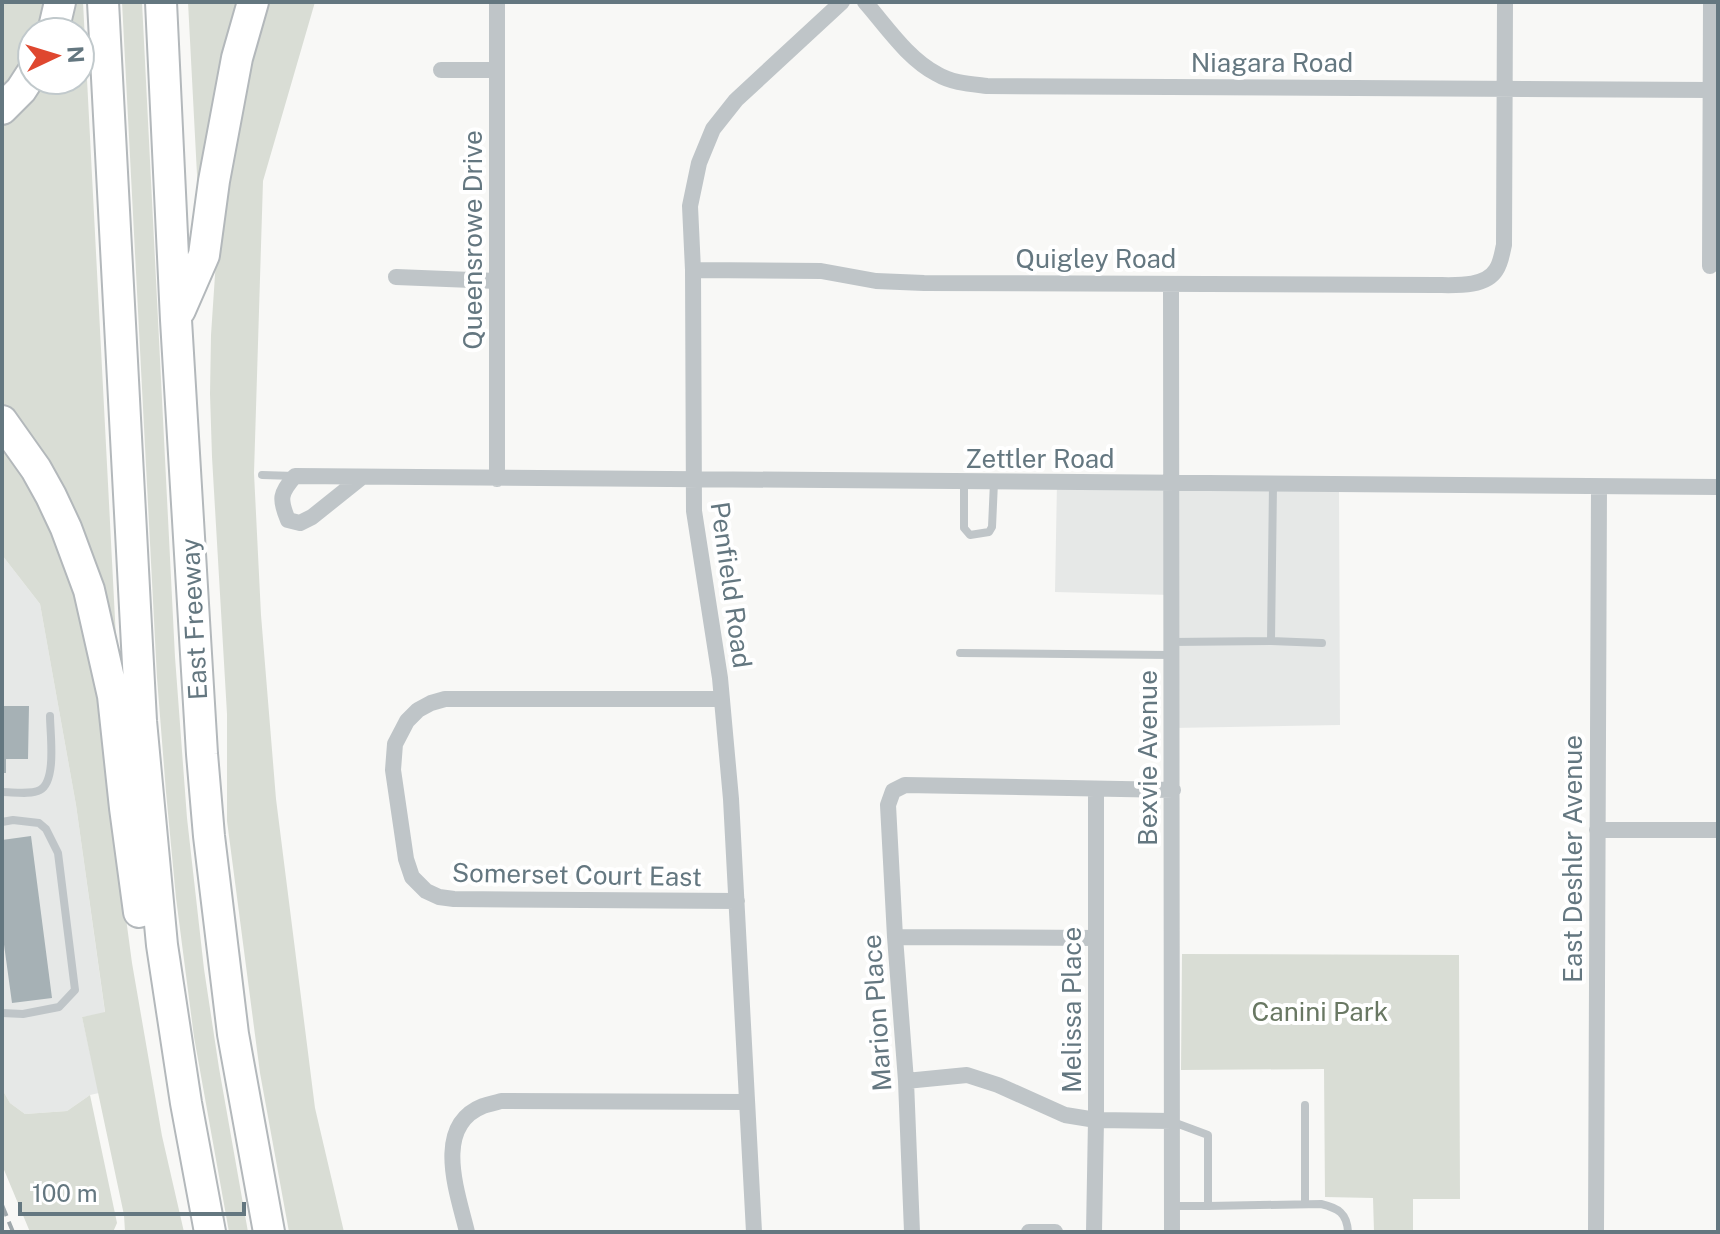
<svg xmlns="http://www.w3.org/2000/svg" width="1720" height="1234" font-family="'Public Sans',sans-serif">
  <rect width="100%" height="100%" fill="#f8f8f6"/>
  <path fill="#e6e8e7" d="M1057 482 1339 484 1340 725 1172 728 1171 595 1055 592Z
    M2 555 40 604 76 805 105 1013 82 1017 99 1093 90 1095 67 1111 25 1114 10 1103 2 1089Z"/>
  <path fill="#d9ddd5" d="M2 2H52L41 32H32V53L15 79 2 94Z
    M71 2H83L116 638H111L9 413 2 404V122L40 80H80V32H63Z
    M122 2H142L175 657 187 818 204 969 219 1068 248 1232H229L194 1037 176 898 166 792 157 678Z
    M188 2H248L198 194Z
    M266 2H315L263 181 254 473 261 615 276 799 315 1108 344 1232H289L260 1073 227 821V714L212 457 210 394 211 335 216 260 240 109Z
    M2 444 22 472 43 508 79 599 99 694 121 881 132 963 162 1136 184 1232H125L124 1215 82 1017 105 1012 76 805 40 604 2 555Z
    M1182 954 1459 955 1460 1199H1413V1232H1374L1373 1198 1325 1197 1324 1069 1181 1070Z
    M2 1089 10 1103 25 1114 67 1111 90 1095 117 1223 113 1232H30L2 1165Z"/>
  <path fill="#a6b1b5" d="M2 706H29L28 759H6V773H2Z
    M31 836 52 998 12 1003 2 930V840Z"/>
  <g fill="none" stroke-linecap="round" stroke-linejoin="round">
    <defs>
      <path id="motorway" d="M103 2 141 721 162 945 186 1103 210 1232
        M161 2 176 320 202 754 209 836 233 1034 269 1232
        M53 32 60 2
        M2 109 21 90 32 73
        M180 310 204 255 214 181 237 58 253 2
        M2 421 36 469 51 496 66 528 89 590 113 696 125 808 139 912"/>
    </defs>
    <use href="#motorway" stroke="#b3b8bb" stroke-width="34"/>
    <path stroke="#bfc5c8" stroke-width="8" d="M262 475 295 476
      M964 482V528L970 535 989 532 992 527 994 482
      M1271 641 1322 643
      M1172 642 1271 641 1273 485
      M960 653 1171 655
      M2 792C13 792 31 795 40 790 57 781 50 733 50 716
      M2 822 13 820 39 823 46 829 58 853 75 990 59 1007 23 1014 2 1013
      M1305 1105V1204
      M1173 1122 1208 1135V1206L1321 1204C1338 1208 1347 1213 1348 1232
      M1172 1206H1208"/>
    <path stroke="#bfc5c8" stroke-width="16" d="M865 2C887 27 907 58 937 74 952 83 970 84 987 86L1710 90
      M441 70H497
      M1710 266 1711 2
      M693 270 821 271 876 281 924 283 1435 285C1453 285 1485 288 1496 270 1501 263 1502 253 1504 245L1505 2
      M396 277 497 281
      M1171 284 1172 1232
      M362 477 312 517 300 523 288 520C279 499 280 493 295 476L1718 487
      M497 479V2
      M722 699H445L431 703 418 710 407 721 395 744 393 770 406 859 412 877 426 891 439 897 454 899 737 901
      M1597 830H1718
      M895 937 1096 938
      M906 1081 967 1075 998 1085 1065 1115 1096 1120 1172 1121
      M467 1232C458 1194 432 1126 483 1106 489 1104 495 1103 501 1101L747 1102
      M754 1232 731 799 720 678 694 511 693 270 690 206 699 163 713 129 736 100 842 2
      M912 1232 906 1081 895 937 888 805 893 791 905 785 1173 790
      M1029 1232H1055
      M1094 1232 1096 1120V789
      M1596 1232 1599 487"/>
    <use href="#motorway" stroke="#fff" stroke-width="30"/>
    <path stroke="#9fa8ac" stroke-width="4" stroke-dasharray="12 6" stroke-linecap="butt" d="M2 1205 13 1232"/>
  </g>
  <g text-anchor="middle" stroke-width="8" stroke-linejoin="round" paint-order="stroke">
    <g font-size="26" fill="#647780" stroke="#fff">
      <text x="1272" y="72">Niagara Road</text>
      <text transform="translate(473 240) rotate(-90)" y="9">Queensrowe Drive</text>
      <text x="1096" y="268">Quigley Road</text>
      <text x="1040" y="468">Zettler Road</text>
      <text transform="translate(731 585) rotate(82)" y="9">Penfield Road</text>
      <text transform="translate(194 619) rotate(-93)" y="9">East Freeway</text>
      <text transform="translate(1148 758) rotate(-90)" y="9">Bexvie Avenue</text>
      <text transform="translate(1573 859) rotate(-90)" y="9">East Deshler Avenue</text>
      <text transform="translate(577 875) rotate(1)" y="9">Somerset Court East</text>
      <text transform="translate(1072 1010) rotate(-90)" y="9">Melissa Place</text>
      <text transform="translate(877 1013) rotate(-94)" y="9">Marion Place</text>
    </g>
    <g font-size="26" fill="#697863" stroke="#fff">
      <text x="1320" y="1021">Canini Park</text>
    </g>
  </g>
  <rect width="1720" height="1234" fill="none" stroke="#647780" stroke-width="8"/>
  <g transform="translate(56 56) rotate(86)"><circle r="38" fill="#ffffff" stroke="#c1c9cc" stroke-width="2"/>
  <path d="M0-6L14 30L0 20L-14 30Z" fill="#df472f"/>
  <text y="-12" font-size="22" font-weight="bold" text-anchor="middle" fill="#647780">N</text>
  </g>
  <path d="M20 1202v12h224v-12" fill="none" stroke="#647780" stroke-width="4"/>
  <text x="32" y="1202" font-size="24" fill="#647780" stroke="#ffffff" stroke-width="6" paint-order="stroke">100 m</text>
</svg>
